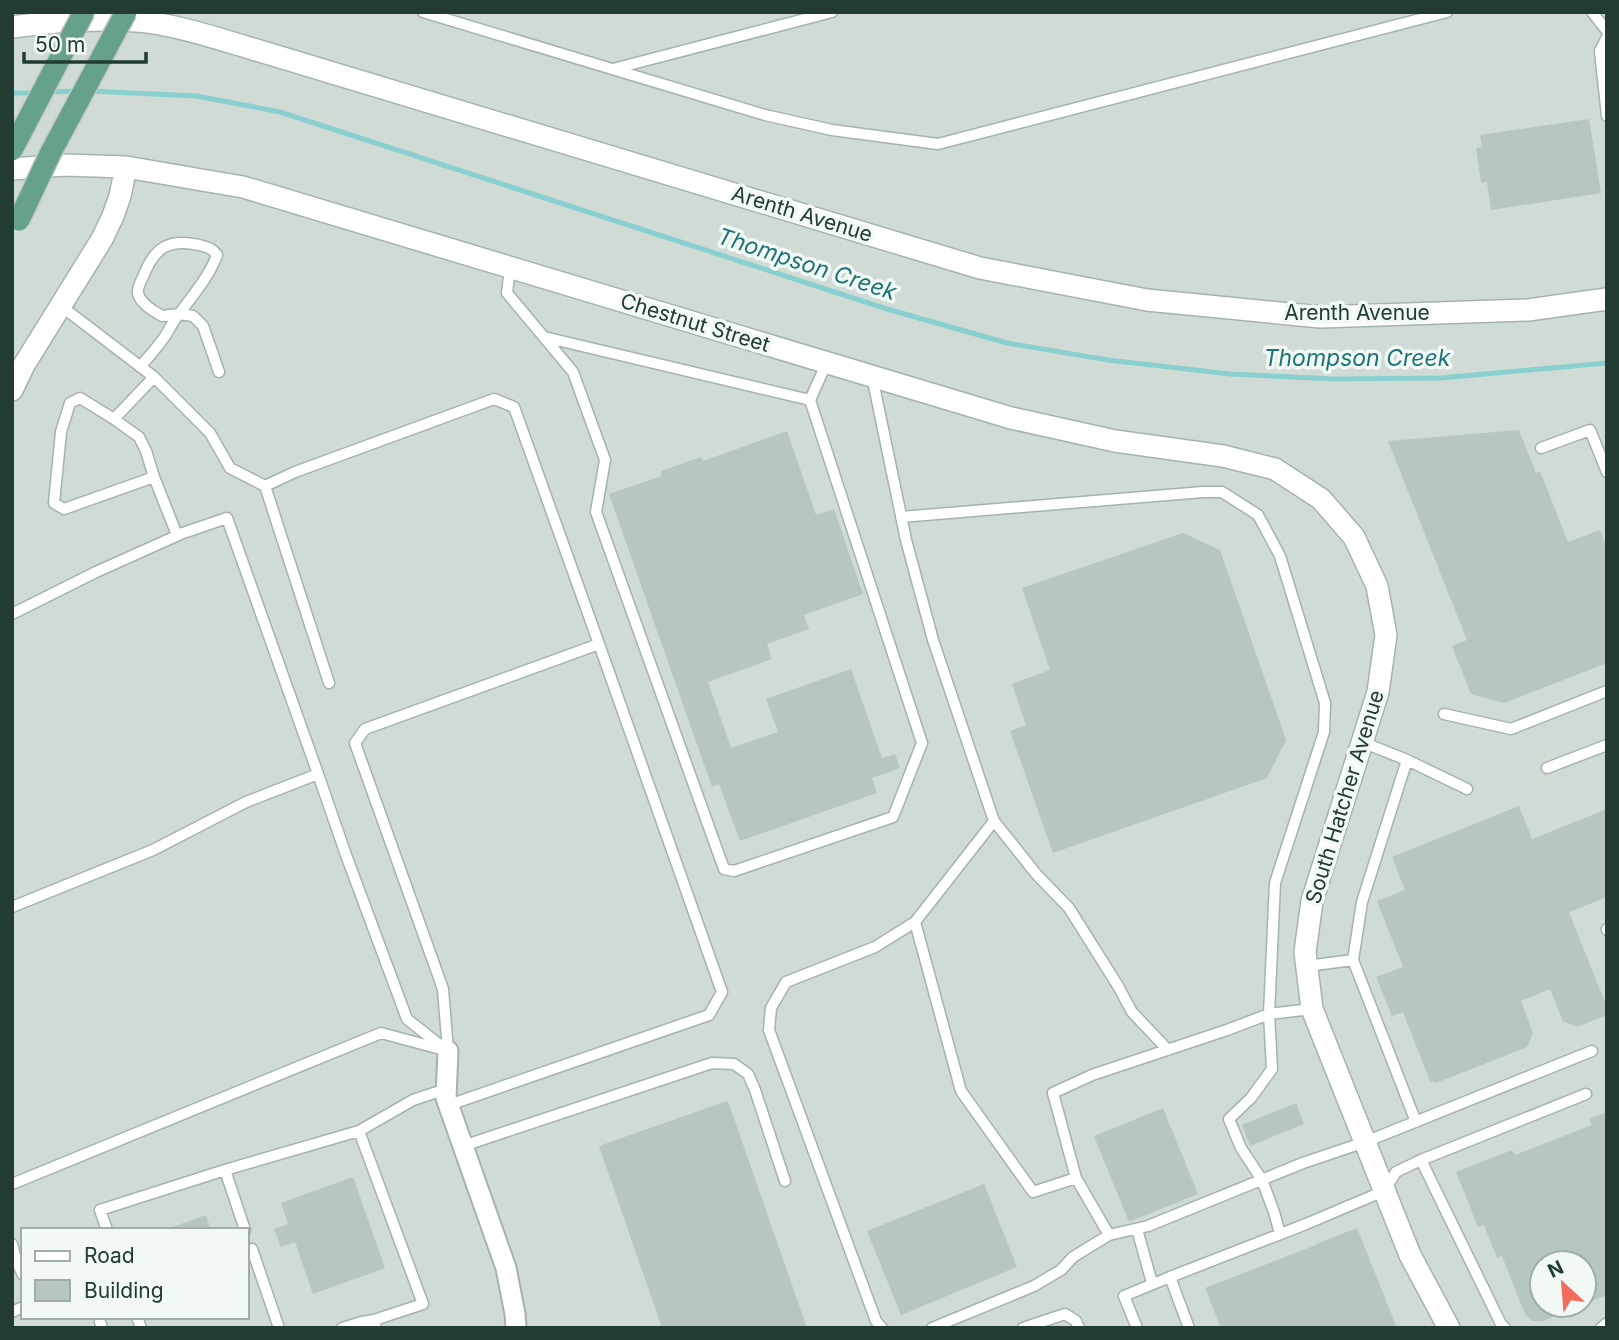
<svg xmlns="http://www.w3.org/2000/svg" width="1619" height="1340" font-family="Inter,sans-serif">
  <rect width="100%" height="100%" fill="#e1ece6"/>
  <path fill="#cfdbd4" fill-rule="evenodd" d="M12 12H1607V1328H12ZM23 1230H247V1317H23ZM1542 1263H1584V1305H1542Z"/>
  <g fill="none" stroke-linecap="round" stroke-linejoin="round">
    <path stroke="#8acfd0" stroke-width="5" d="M90 91 197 96 280 112 887 309 1007 343 1108 360 1230 374 1334 379 1441 378 1607 363
      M48 92 76 91
      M12 93H34"/>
  </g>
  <path fill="#b7c6be" d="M1589 119 1601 193 1491 210 1487 182 1481 183 1476 148 1482 147 1480 135Z
    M1519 430 1536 473 1540 471 1568 542 1600 530 1607 548V663L1504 703 1471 694 1452 646 1467 640 1388 441Z
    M787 431 816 515 834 509 863 594 804 615 809 629 767 644 772 659 708 682 731 748 778 732 766 699 851 669 882 758 895 754 900 768 872 778 877 793 740 841 719 784 712 787 609 494 662 476 661 471 701 457 703 461Z
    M1183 533 1220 550 1286 740 1267 778 1053 853 1010 731 1026 725 1012 684 1050 670 1022 588Z
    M1519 806 1532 839 1607 809V897L1569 912 1607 1007V1015L1577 1027 1563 1021 1550 989 1521 1001 1533 1033 1527 1047 1436 1083 1430 1081 1403 1012 1392 1016 1376 977 1403 967 1377 901 1405 890 1392 857Z
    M727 1101 730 1107 807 1328H662L599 1146Z
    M1296 1103 1304 1124 1250 1146 1242 1125Z
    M1163 1108 1198 1194 1129 1222 1094 1136Z
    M1607 1112V1295L1584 1304V1263H1542V1305L1579 1306 1543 1321H1532L1525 1314 1502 1256 1497 1258 1484 1225 1478 1227 1456 1172 1512 1150 1515 1155 1592 1125 1589 1119Z
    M353 1177 385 1268 313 1294 295 1242 281 1247 274 1229 288 1224 281 1203Z
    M984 1184 1017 1267 901 1315 867 1231Z
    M206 1215 211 1230H170V1228Z
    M1357 1228 1397 1328H1221L1205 1288 1316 1245V1244Z"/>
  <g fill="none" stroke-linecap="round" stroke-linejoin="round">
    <defs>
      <path id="service" d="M423 12 765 115 832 130 938 144 1447 12
        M1592 12 1607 31
        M1607 37 1600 51 1607 116
        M613 69 832 12
        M510 268 507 293 573 372 605 460 596 512 724 869 734 871 893 817 922 743 810 400 827 362
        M544 337 810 400
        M140 367C149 356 160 345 167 333 171 326 174 320 179 314 193 295 209 277 217 255 212 248 207 247 199 245 168 238 154 248 143 277 141 281 137 288 138 293 140 304 154 311 162 316L179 314 193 316 203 326 219 372
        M872 376 906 540 933 640 994 821 1037 875 1069 908 1118 986 1132 1012 1168 1050
        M154 377 210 433 230 468 265 486 295 472 494 399 514 407 599 644 365 729 355 743 443 989 448 1051
        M114 419 139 437 146 451 154 477
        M1541 448 1590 430 1607 472
        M265 486 329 683
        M901 517 1203 492H1222L1258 515 1280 556 1325 703 1324 732 1275 883 1269 1014 1272 1069 1251 1098 1229 1119 1241 1148 1262 1180 1274 1212 1280 1234
        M12 614 96 572 183 533
        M1444 714 1511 729 1607 691
        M1362 742 1407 760
        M1547 768 1607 745
        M318 774 346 855 407 1019 445 1049
        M994 821 915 922 961 1091 1033 1192 1076 1178 1053 1093 1092 1075 1227 1030 1269 1014 1312 1009
        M12 907 153 850 246 802 318 774 227 518 177 535 154 477 64 509 54 503 61 432 70 403 80 398 114 419 154 377 61 306
        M1607 929V930
        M1307 966 1353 960
        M449 1105 709 1015 722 992 599 644
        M1416 1122 1353 960 1362 902 1407 760 1467 789
        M359 1131 413 1100 446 1089
        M463 1146 712 1063 734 1064 748 1074 755 1090 785 1181
        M225 1170 359 1131 423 1304 374 1320
        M1076 1178 1109 1235 1148 1226 1303 1163 1365 1142 1592 1051
        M12 1184 381 1033 448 1051
        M1137 1229 1152 1283
        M107 1230 100 1210 225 1170 245 1230
        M12 1244 16 1260 12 1261
        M252 1249 279 1328
        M16 1260 23 1275
        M12 1312 23 1307
        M137 1317 141 1328
        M100 1322 102 1328
        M342 1328 362 1322 374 1320 376 1328
        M882 1328 876 1321 769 1030 771 1008 786 982 875 947 915 922
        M932 1328 1034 1286 1061 1270 1073 1257 1109 1235
        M1023 1328 1065 1314 1076 1321 1079 1328
        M1137 1328 1124 1296 1170 1277
        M1189 1328 1170 1277 1306 1224 1384 1191 1396 1172 1421 1160
        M1505 1328 1501 1324 1421 1160 1586 1094
        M1601 1328 1607 1323"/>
      <path id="minor" d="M448 1051 446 1098 506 1268 515 1314 516 1328"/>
      <path id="tertiary" d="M12 27C54 21 95 18 137 21 173 24 209 36 243 46L980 268 1147 300 1320 317 1528 310 1607 299
        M12 169 64 165 126 167 243 187 1011 418 1115 441 1223 456 1275 469 1321 499 1354 537 1377 586 1386 635 1378 692 1312 901 1305 952 1312 1009 1410 1255 1449 1328
        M12 390 24 365 102 239 113 216 120 196 126 167"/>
    </defs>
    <use href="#service" stroke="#a4b4ac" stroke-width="13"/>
    <use href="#minor" stroke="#a4b4ac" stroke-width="23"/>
    <use href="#tertiary" stroke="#a4b4ac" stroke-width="24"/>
    <use href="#service" stroke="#fff" stroke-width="10"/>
    <use href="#minor" stroke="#fff" stroke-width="19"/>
    <use href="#tertiary" stroke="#fff" stroke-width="21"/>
    <defs>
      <path id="primary-bridge" d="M12 150 84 12
        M19 220 51 152 126 12"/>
    </defs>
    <use href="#primary-bridge" stroke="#c1c8c6" stroke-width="24" stroke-linecap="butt"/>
    <use href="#primary-bridge" stroke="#66a18a" stroke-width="21"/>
  </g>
  <g text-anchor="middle" stroke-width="7" stroke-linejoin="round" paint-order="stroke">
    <g font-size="21" fill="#223c32" stroke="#f2f8f4">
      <text transform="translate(802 214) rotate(17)" y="7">Arenth Avenue</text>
      <text x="1357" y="320">Arenth Avenue</text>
      <text transform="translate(695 323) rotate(17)" y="7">Chestnut Street</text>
      <text transform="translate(1345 797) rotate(-73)" y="7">South Hatcher Avenue</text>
    </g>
    <g font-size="23" font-style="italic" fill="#1c7478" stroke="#f2f8f4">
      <text transform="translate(807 264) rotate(18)" y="8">Thompson Creek</text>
      <text x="1357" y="366">Thompson Creek</text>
    </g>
  </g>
  <rect width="1619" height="1340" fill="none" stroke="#223c32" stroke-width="28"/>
  <rect x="21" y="1228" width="228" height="91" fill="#f2f8f4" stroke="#9fada6" stroke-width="2"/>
  <rect x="35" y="1251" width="35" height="10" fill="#ffffff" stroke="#9fada6" stroke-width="2"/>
  <text x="84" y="1263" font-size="21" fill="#223c32">Road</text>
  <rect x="35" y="1280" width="35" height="21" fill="#b7c6be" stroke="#9fada6" stroke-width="2"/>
  <text x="84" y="1298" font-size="21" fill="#223c32">Building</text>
  <g transform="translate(1563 1284) rotate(334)"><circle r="33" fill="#f2f8f4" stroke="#9fada6" stroke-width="2"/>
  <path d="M0-5L12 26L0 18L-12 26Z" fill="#f16c5a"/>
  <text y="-10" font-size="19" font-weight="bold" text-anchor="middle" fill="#223c32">N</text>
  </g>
  <path d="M24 52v10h122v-10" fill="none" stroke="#223c32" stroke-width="3.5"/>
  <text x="35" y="52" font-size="21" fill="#223c32" stroke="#f2f8f4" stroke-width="5" paint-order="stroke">50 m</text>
</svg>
